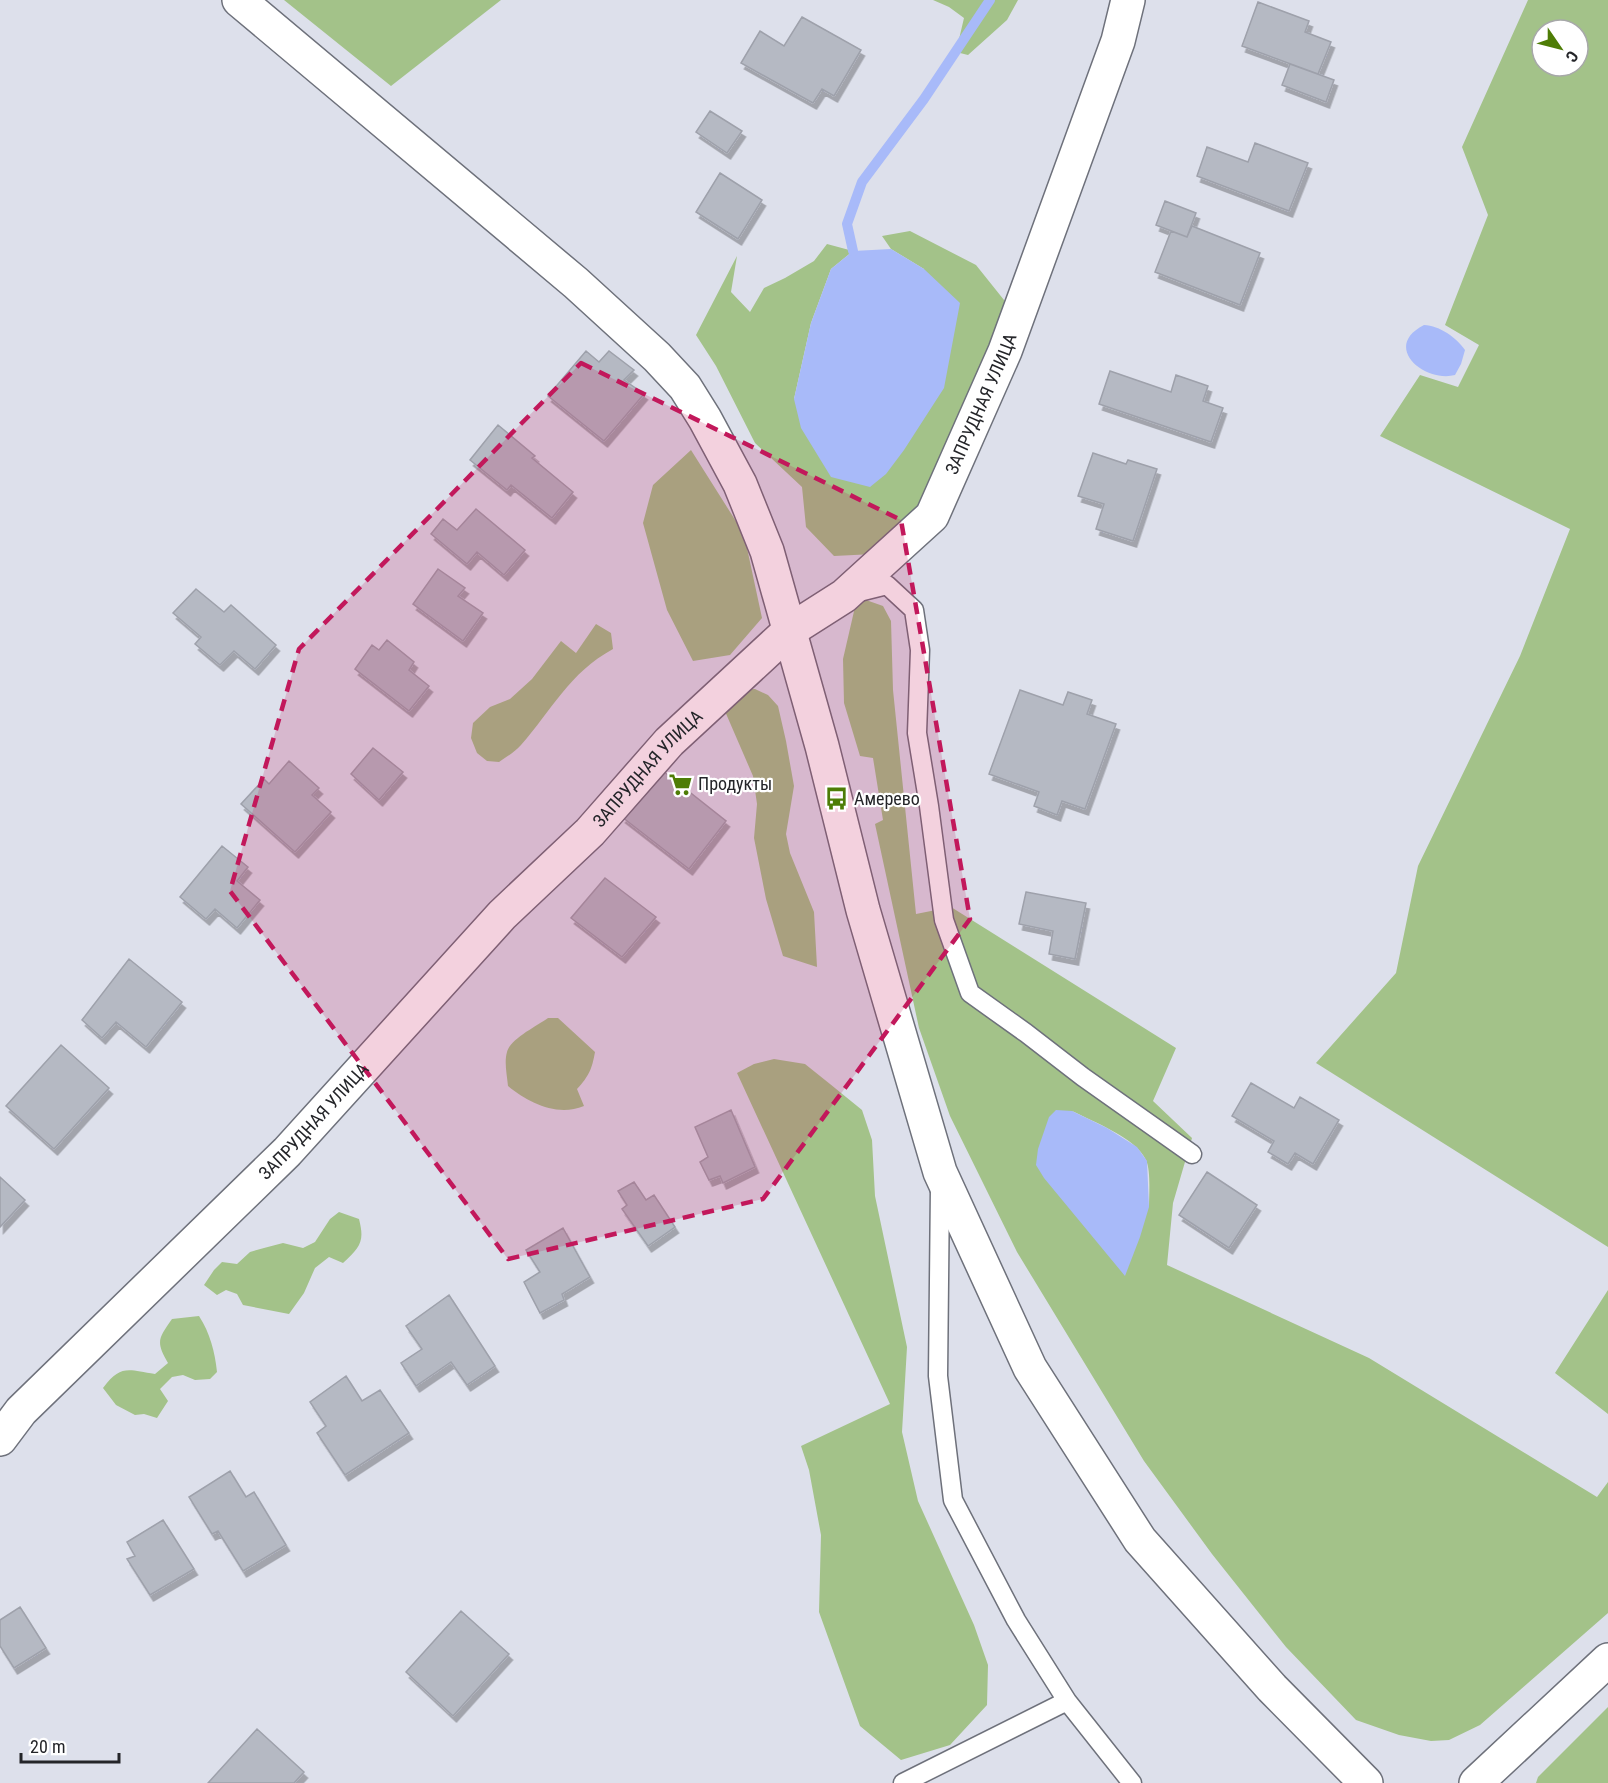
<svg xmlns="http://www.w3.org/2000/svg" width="1608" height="1783" font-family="'Roboto Condensed',sans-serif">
  <defs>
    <filter id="shadow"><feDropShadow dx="3.5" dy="6" stdDeviation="0" flood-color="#0004"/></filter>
  </defs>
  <rect width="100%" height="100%" fill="#dde0eb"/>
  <path fill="#a3c289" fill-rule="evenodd" d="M284 0H501L391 86Z
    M933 0H1018L1007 20 968 55 956 52 964 18 949 7Z
    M1528 0H1608V1247L1316 1063 1396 973 1418 866 1520 656 1570 529 1380 436 1420 375 1458 387 1479 345 1445 325 1488 215 1462 147ZM1542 30H1578V66H1542Z
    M910 231 976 265 1008 305 943 467 903 528 874 554 834 556 806 527 802 487 755 443 716 366 696 335 737 256 731 292 750 312 764 288 785 278 814 261 827 244 853 251 831 269 811 323 794 399 924 269 891 249 882 236Z
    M691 450 744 534 762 618 730 655 693 661 667 610 643 523 653 485Z
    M866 600 883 606 891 621 893 690 916 914 951 907 1176 1048 1153 1101 1192 1138 1173 1203 1167 1265 1369 1358 1597 1497 1608 1482V1613L1480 1725 1449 1740 1431 1741 1399 1735 1356 1720 1286 1647 1212 1554 1144 1461 1017 1252 950 1116 919 1028 875 824 883 820 873 758 860 756 844 703 843 659 855 607ZM1072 1111C1094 1122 1136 1138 1146 1160 1151 1171 1149 1194 1149 1207Z
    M596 624 611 633 613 649C569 673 552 710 521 745 515 752 506 757 499 762L487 761 477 753 471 738 473 723 490 707 510 699 532 679 561 641 576 653Z
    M755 689 768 695 778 706 786 741 794 786 786 834 790 853 814 912 817 967 783 956 766 899 754 838 757 804 753 776 724 709 733 690Z
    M548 1018H558L595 1052C592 1069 589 1076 577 1089L584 1106C557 1117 529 1103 508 1086 507 1075 504 1062 507 1052 510 1039 537 1026 548 1018Z
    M774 1059 805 1064 830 1084 862 1110 872 1140 875 1196 907 1347 902 1432 918 1501 974 1625 988 1665 987 1705 950 1745 901 1760 860 1726 819 1612 821 1535 809 1470 801 1446 890 1404 737 1073 754 1064Z
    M339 1212 359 1219C365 1242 360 1247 343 1263L329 1257 315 1268 304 1293 289 1314 243 1305 237 1294 226 1290 217 1295 204 1285 214 1270 222 1262 237 1264 250 1252 264 1248 283 1243 303 1248 315 1242 330 1219Z
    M1608 1290V1414L1555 1373Z
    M199 1316C210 1333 215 1352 217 1372L210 1379 195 1380 183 1375 172 1377 160 1389 168 1401 157 1418 144 1414 135 1415 116 1405 103 1388C121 1364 128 1370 155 1374L168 1363C155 1341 159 1338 172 1319Z
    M1608 1707V1783H1536L1538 1777Z"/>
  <path fill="#a8baf9" d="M891 249 924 269 960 303 944 388 904 450 886 474 870 487 831 477 801 428 794 399 811 323 831 269 853 251Z
    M1424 325C1440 326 1456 337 1465 350L1461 364 1455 375C1425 383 1381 347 1424 325Z
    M1056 1110 1072 1111 1107 1128 1137 1147 1147 1161 1149 1207 1140 1237 1125 1276 1044 1178 1036 1165 1038 1149 1049 1117Z"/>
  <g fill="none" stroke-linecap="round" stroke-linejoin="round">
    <path stroke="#a8baf9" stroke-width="10" d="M853 251 847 224 862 182 924 99 990 0"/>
  </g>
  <path fill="#b5b9c3" stroke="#9ea1ab" stroke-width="1.5" filter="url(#shadow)" d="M1258 2 1309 21 1305 32 1331 42 1318 74 1242 46Z
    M802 17 861 50 834 96 822 89 813 103 741 63 760 31 784 46Z
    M1290 64 1334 80 1326 102 1282 85Z
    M710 111 742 131 727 153 696 132Z
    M1255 143 1308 163 1289 211 1197 176 1207 147 1248 162Z
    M720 173 762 200 738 239 696 212Z
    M1165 201 1196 213 1187 237 1156 225Z
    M1192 226 1260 253 1240 305 1155 272 1171 231 1187 237Z
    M586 351 599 362 609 351 634 370 624 380 644 394 604 441 548 396Z
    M1110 371 1171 392 1176 375 1208 386 1203 401 1223 408 1211 442 1099 404Z
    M498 425 535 456 532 458 573 492 552 518 511 485 507 490 470 460Z
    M1093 453 1126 464 1128 460 1157 469 1133 541 1096 529 1104 504 1078 496Z
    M476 509 525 550 504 575 477 552 467 564 431 534 443 519 457 530Z
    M438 569 465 588 458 596 483 613 463 641 413 604Z
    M196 589 224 612 231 605 276 645 255 669 234 651 220 665 195 644 201 637 173 613Z
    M387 640 414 662 409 670 429 686 409 711 355 669 372 645 379 650Z
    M1020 690 1063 705 1068 692 1092 700 1087 714 1116 724 1085 809 1062 801 1057 815 1034 806 1039 792 989 774Z
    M373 748 403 772 379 800 351 774Z
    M289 761 319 788 312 795 331 812 295 852 241 804 264 779 269 784Z
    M663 771 726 821 689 869 622 817Z
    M222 846 248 867 237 881 260 900 237 928 215 909 206 919 180 897Z
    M605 878 656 917 622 957 571 918Z
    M1026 892 1086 903 1075 959 1049 954 1053 931 1019 924Z
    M129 959 182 1002 146 1047 116 1022 102 1038 82 1020Z
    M61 1045 109 1088 54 1149 6 1106Z
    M1251 1083 1294 1108 1300 1097 1339 1120 1313 1164 1295 1153 1288 1164 1268 1152 1274 1141 1232 1116Z
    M731 1110 755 1167 723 1183 720 1176 709 1180 700 1162 708 1157 695 1127Z
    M1207 1172 1257 1205 1229 1248 1179 1215Z
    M0 1177 25 1200 0 1227Z
    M634 1182 646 1200 654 1195 675 1227 648 1246 622 1209 627 1205 618 1191Z
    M563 1228 590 1277 562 1294 564 1300 540 1313 524 1282 540 1272 526 1250Z
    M449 1295 495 1366 467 1385 451 1362 416 1386 401 1363 422 1349 406 1326Z
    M346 1376 362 1401 380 1390 409 1433 345 1475 317 1433 326 1426 310 1402Z
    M230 1471 246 1497 254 1492 286 1545 243 1571 218 1531 212 1534 189 1497Z
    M163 1520 194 1569 150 1595 127 1559 135 1556 127 1542Z
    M20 1607 46 1648 14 1668 0 1646V1620Z
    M461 1611 509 1654 453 1716 406 1672Z
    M257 1729 304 1772 294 1783H208Z"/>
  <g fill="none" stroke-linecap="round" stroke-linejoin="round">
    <defs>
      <path id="lane" d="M855 593 887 585 914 610 920 650 917 733 929 806 944 920 970 993 1026 1033 1083 1077 1192 1154
        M940 1186 938 1376 953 1500 1016 1620 1067 1701 1132 1783
        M903 1783 1067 1701"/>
      <g id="street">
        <path id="s1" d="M0 1439 21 1411 287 1152 502 915 590 832 669 742 789 631 844 596 932 516 1005 351 1118 41 1128 0"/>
      </g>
      <path id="secondary" d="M239 0 576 283 657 357 685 387 705 419 740 484 767 551 822 746 863 910 940 1172 1030 1368 1140 1540 1272 1688 1366 1783
        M1476 1783 1608 1660"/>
    </defs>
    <use href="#lane" stroke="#6e717b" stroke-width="21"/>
    <use href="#street" stroke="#6e717b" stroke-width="36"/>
    <use href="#secondary" stroke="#6e717b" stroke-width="36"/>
    <use href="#lane" stroke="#fff" stroke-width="18"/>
    <use href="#street" stroke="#fff" stroke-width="33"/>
    <use href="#secondary" stroke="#fff" stroke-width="33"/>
  </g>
  <path fill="#c2185b" fill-opacity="0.2" stroke="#c2185b" stroke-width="4.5" stroke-dasharray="12 8" stroke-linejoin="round" d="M581 363 901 520 970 919 763 1199 508 1259 230 891 299 649Z"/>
  <defs>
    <symbol id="supermarket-bare" viewBox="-9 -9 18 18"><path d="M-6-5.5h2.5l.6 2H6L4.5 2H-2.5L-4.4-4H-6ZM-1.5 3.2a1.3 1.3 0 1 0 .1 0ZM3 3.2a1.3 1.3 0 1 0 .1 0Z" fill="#4e7d06" stroke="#fff" stroke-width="2.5" paint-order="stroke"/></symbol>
    <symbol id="bus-bare" viewBox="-9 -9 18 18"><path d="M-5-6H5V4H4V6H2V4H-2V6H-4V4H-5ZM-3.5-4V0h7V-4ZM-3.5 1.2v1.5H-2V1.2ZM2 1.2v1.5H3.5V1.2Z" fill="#4e7d06" stroke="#fff" stroke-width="2.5" paint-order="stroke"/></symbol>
  </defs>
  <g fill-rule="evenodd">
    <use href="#supermarket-bare" x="664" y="768" width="33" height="33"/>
    <use href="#bus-bare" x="820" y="782" width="33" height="33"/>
  </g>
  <g text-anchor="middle" stroke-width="4.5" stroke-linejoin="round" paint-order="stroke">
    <g font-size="18" fill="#242529" stroke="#fff">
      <text dy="6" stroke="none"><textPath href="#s1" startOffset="1437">ЗАПРУДНАЯ УЛИЦА</textPath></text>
      <text dy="6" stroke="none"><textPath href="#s1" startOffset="933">ЗАПРУДНАЯ УЛИЦА</textPath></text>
      <text dy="6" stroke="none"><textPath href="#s1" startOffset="447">ЗАПРУДНАЯ УЛИЦА</textPath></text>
    </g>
    <g font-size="18" fill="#242529" stroke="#fff" text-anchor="start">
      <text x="698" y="790">Продукты</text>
      <text x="854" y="805">Амерево</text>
    </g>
  </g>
  <g transform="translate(1560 48) rotate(125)"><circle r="28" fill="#ffffff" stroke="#a7a8a9" stroke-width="1.5"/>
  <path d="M0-4.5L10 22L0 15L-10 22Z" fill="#4e7d06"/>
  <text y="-9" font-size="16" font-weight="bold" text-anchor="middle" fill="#242529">С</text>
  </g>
  <path d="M21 1753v9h98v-9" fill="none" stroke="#242529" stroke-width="3"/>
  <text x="30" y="1753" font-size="18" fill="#242529" stroke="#ffffff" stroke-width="4.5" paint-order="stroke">20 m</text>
</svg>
